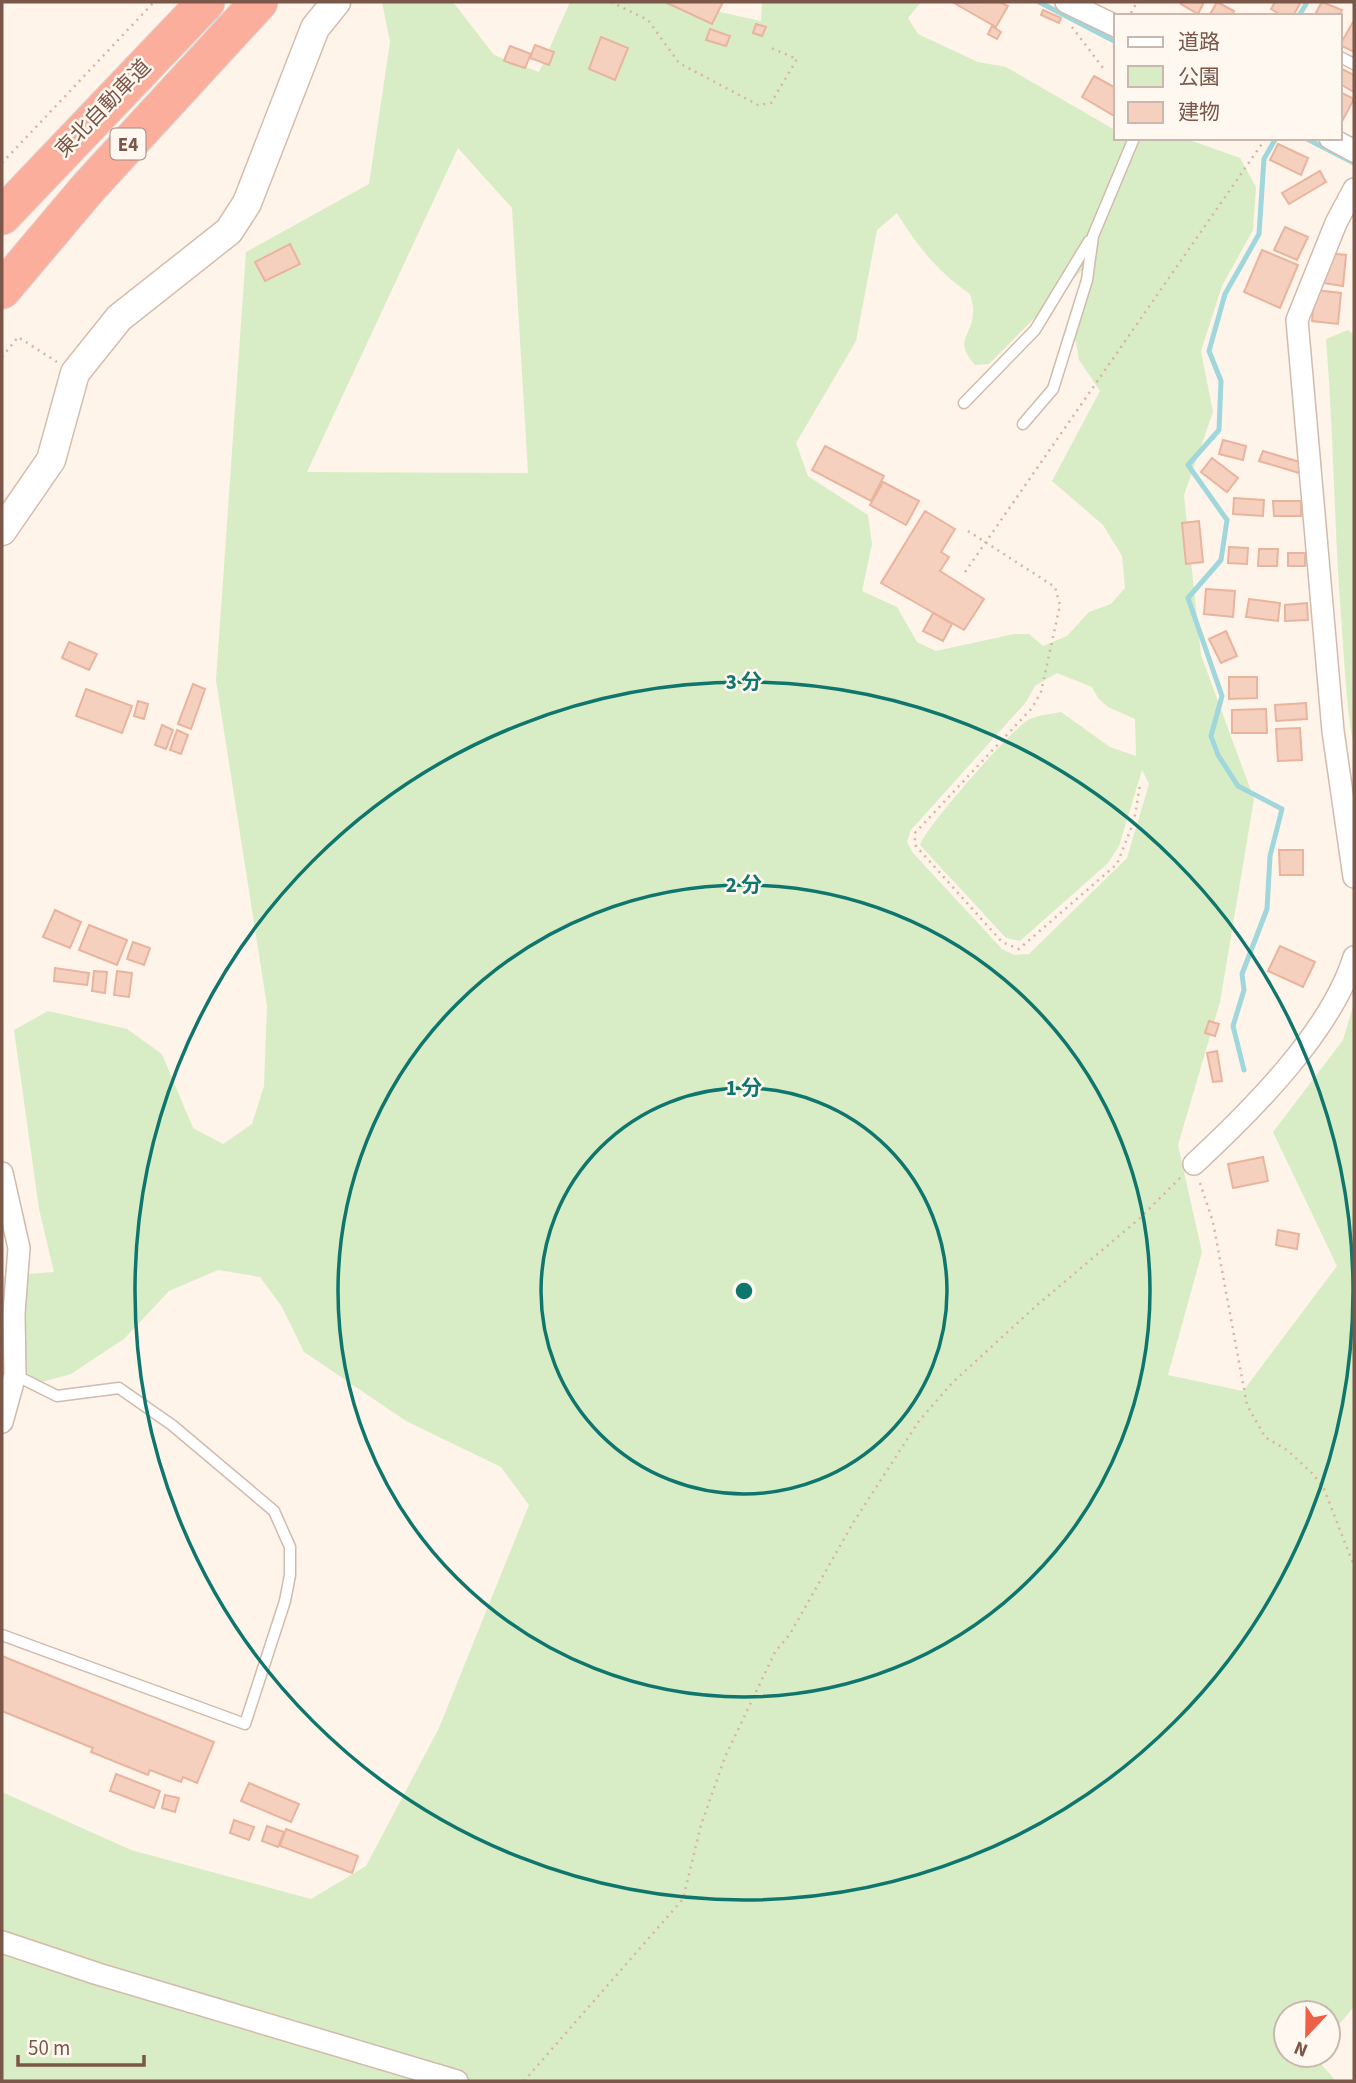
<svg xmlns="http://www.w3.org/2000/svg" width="1356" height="2083" font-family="'Source Sans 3','Noto Sans JP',sans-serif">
  <rect width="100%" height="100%" fill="#fef4e9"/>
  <path fill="#d8edc5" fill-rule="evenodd" d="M382 2H453L494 55 539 72 570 2H674L761 21 762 2H921L908 18 918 34 978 62 1006 67 1115 130 1116 138H1184L1240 158 1256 187 1253 230 1222 286 1201 351 1213 412 1184 495 1201 655 1254 799 1220 1002 1178 1145 1202 1252 1168 1375 1243 1391 1337 1266 1273 1132 1343 1040 1354 1003V2007L1328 2037V2013H1286V2055H1313L1336 2081H2V1792L131 1850 311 1899 366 1866 439 1728 529 1505 501 1467 406 1421 304 1352 282 1307 260 1277 218 1270 169 1291 124 1339 71 1374 2 1393V1276L54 1272 39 1209 14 1030 48 1011 127 1029 162 1054 193 1128 223 1144 252 1124 264 1086 267 1006 216 680 246 252 369 184 390 42ZM458 148 512 208 528 473 307 472ZM897 213C917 246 938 272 970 294 971 300 974 306 973 312 973 337 952 339 975 365L989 364 1083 269 1075 337 1079 360 1100 391 1052 481 1103 525 1122 556 1125 588 1111 604 1089 612 1067 636 1043 646 1029 634H1014L936 651 917 642 897 607 862 591 872 544 868 515 808 476 796 443 856 341 877 230ZM1057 673 1092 687 1098 698 1108 707 1135 719 1136 756 1110 747 1061 712C1051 714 1039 715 1030 719 1014 726 925 828 920 845L1006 938 1020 941 1108 863 1119 846 1142 770 1149 784 1127 858 1029 954 1014 955 1002 949 913 853 907 842 911 830 1026 702 1035 686Z
    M1348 330 1354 335V747C1346 708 1345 669 1342 629 1334 533 1334 436 1326 339Z"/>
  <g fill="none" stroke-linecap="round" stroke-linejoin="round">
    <path stroke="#a0d7dc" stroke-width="5" d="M1039 2 1116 42
      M1299 16 1307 2
      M1305 138 1354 163
      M1244 1070 1233 1026 1244 990 1242 974 1267 909 1270 856 1282 809 1238 786 1218 755 1211 736 1222 696 1188 598 1221 560 1227 520 1188 465 1219 430 1221 381 1209 351 1225 294 1259 234 1264 159 1276 138"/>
  </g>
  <path fill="#f5d0be" stroke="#e9b49d" stroke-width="2" d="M665 2H723L712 24Z
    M999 2 1008 6 996 27 954 3Z
    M1182 2H1204L1198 14 1181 4Z
    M1217 2 1234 11 1232 16H1209Z
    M1275 2H1301L1293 16H1283L1271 9Z
    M1322 2 1342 10 1339 16H1314Z
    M1043 10 1061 18 1059 23 1041 15Z
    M1354 20V52L1340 45Z
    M756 24 766 27 762 36 753 33Z
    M992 26 1001 32 997 39 988 34Z
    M710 29 730 36 726 46 706 40Z
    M601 37 628 48 615 80 589 69Z
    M535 45 554 52 549 65 530 58Z
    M510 46 531 54 525 68 504 61Z
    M1340 68 1354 75V92L1340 84Z
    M1094 76 1116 88V117L1082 97Z
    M1340 92 1354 99 1340 125Z
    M1278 144 1308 158 1301 175 1270 160Z
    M1320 171 1326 182 1289 204 1282 193Z
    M1285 227 1308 237 1297 260 1274 250Z
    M290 244 300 264 265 281 255 262Z
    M1262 250 1298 265 1280 308 1244 292Z
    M1326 253 1346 255 1343 286 1323 283Z
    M1315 290 1341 293 1338 324 1312 321Z
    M1223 440 1246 446 1243 460 1219 454Z
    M825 446 884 476 871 501 812 470Z
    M1263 451 1303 463 1299 473 1259 461Z
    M1212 458 1238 478 1227 492 1201 472Z
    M883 482 919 501 906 525 870 505Z
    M1234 498 1264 500 1263 516 1233 514Z
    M1273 501H1301V516H1274Z
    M925 511 955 529 941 552 949 557 940 571 984 599 964 630 881 583Z
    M1199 521 1203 562 1186 564 1182 523Z
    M1229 547 1248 548 1247 564 1228 563Z
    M1259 549H1278L1277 566H1258Z
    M1288 553H1305V566H1288Z
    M1206 589 1235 591 1233 617 1204 614Z
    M1249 599 1280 603 1278 621 1246 617Z
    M1307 603 1308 620 1285 621V605Z
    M933 613 952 624 943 641 923 631Z
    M1226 631 1237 656 1221 663 1209 639Z
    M69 642 97 654 89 670 62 658Z
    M1229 677H1257V698L1229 699Z
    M193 684 205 689 191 729 178 724Z
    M86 689 132 706 122 733 76 716Z
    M138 701 148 704 144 719 134 716Z
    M1306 703 1307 719 1276 721 1275 705Z
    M1266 709 1267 733H1232V710Z
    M162 725 173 730 166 749 155 745Z
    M1300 728 1302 760 1278 761 1276 729Z
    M177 730 188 735 181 754 170 750Z
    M1279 850H1303V875H1280Z
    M55 910 81 922 70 948 43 937Z
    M89 925 127 940 117 965 79 950Z
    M133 942 150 948 144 965 127 959Z
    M1280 946 1315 962 1303 987 1268 971Z
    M55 968 89 973 87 985 54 981Z
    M94 971 107 972 105 993 92 991Z
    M117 971 132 973 129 997 114 995Z
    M1209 1021 1219 1024 1215 1036 1205 1033Z
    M1217 1051 1222 1081 1213 1082 1207 1053Z
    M1263 1157 1268 1181 1233 1188 1228 1164Z
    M1278 1230 1299 1234 1297 1249 1276 1245Z
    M2 1656 214 1742 197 1783 183 1777 181 1782 150 1770 148 1775 91 1752 93 1748 2 1711Z
    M116 1774 160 1791 154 1808 110 1791Z
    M249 1783 299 1804 291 1822 241 1801Z
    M165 1795 179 1798 175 1812 162 1808Z
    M234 1820 254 1827 249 1840 230 1833Z
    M267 1826 284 1832 278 1847 262 1841Z
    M286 1829 358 1856 352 1873 280 1846Z"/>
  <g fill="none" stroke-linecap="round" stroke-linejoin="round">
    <defs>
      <path id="lane" d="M1340 57 1354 64
        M964 403 1035 330 1089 241
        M1023 424 1053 389 1087 280 1093 236 1134 138
        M2 1635 245 1724 285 1601 290 1575V1547L274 1511 172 1425 119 1388 57 1396 15 1375"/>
      <path id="street" d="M1066 2 1116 26
        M1330 138 1354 151
        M1354 189 1336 223 1297 320 1333 731 1354 877
        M1194 1164C1250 1112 1331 1032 1354 957
        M2 1173 19 1248 14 1313 15 1375 2 1422
        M2 1942 98 1974 457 2081"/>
      <path id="secondary" d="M2 531 51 460 75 373 119 318 229 231 247 203 315 28 336 2"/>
      <path id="highway" d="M2 216 206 2
        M2 290 88 188 259 2"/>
    </defs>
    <use href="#lane" stroke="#d2baac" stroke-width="13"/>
    <use href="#street" stroke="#d2baac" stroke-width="24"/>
    <use href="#secondary" stroke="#d7bcac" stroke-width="31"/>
    <use href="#highway" stroke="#ddd3d0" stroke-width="39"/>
    <path stroke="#dbb3a0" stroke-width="2.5" stroke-dasharray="2 5" stroke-linecap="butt" d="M611 2 648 20 679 63 758 105 771 103 797 59 771 48
      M1131 13 1137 2
      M1072 27 1103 68
      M2 163 154 2
      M2 357 18 337 57 362
      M968 531 1055 587 1060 605 1041 692 1032 708 915 833V845L1002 942 1019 949 1117 864 1134 821 1140 785
      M965 572 1266 138
      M1200 1183 1213 1222 1247 1405 1265 1437 1287 1450 1314 1475 1324 1489 1354 1566
      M524 2081 683 1899 701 1825 725 1757 775 1652 790 1634 853 1523 919 1421 952 1383 1036 1306 1139 1219 1181 1177"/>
    <use href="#lane" stroke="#fff" stroke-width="10"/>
    <use href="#street" stroke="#fff" stroke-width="21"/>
    <use href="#secondary" stroke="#fff" stroke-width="28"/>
    <use href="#highway" stroke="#fbae9c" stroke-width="37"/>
  </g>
  <g fill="none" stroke="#0f766e" stroke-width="3.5">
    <circle cx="744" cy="1291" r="203"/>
    <circle cx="744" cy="1291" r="406"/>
    <circle cx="744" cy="1291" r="609"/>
  </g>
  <g text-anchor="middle" stroke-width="5" stroke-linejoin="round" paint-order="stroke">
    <rect fill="#fff8f0" stroke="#a3877c" stroke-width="2" x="110.5" y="128.5" width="35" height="31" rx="5"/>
    <g font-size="19" font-weight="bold" fill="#7b574a">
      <text x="128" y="151">E4</text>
    </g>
    <g font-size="21" fill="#7b574a" stroke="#fff8f0">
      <text transform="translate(103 108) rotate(-46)" y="7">東北自動車道</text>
    </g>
  </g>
  <circle cx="744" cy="1291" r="10" fill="#0f766e" stroke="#fff8f0" stroke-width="3.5"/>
  <g font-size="21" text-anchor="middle" font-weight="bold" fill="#0f766e" stroke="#fff8f0" stroke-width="5" stroke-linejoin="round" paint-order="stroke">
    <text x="744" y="689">3 分</text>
    <text x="744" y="892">2 分</text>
    <text x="744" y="1095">1 分</text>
  </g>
  <rect width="1356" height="2083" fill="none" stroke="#7b574a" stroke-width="7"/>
  <rect x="1114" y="14" width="228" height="126" fill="#fff8f0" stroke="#cab8ae" stroke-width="2"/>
  <rect x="1128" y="37" width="35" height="10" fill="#ffffff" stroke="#cab8ae" stroke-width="2"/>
  <text x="1178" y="49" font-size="21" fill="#7b574a">道路</text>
  <rect x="1128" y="66" width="35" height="21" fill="#d8edc5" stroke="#cab8ae" stroke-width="2"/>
  <text x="1178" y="84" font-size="21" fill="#7b574a">公園</text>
  <rect x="1128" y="102" width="35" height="21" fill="#f5d0be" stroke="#cab8ae" stroke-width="2"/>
  <text x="1178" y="119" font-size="21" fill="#7b574a">建物</text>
  <g transform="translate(1307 2034) rotate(202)"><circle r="33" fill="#fff8f0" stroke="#cab8ae" stroke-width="2"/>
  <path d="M0-5L12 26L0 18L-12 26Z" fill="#ef5f46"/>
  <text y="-10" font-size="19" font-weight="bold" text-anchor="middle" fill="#7b574a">N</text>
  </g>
  <path d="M18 2055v10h126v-10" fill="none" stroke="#7b574a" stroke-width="3.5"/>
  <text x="28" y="2055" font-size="21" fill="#7b574a" stroke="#fff8f0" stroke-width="5" paint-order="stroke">50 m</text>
</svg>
